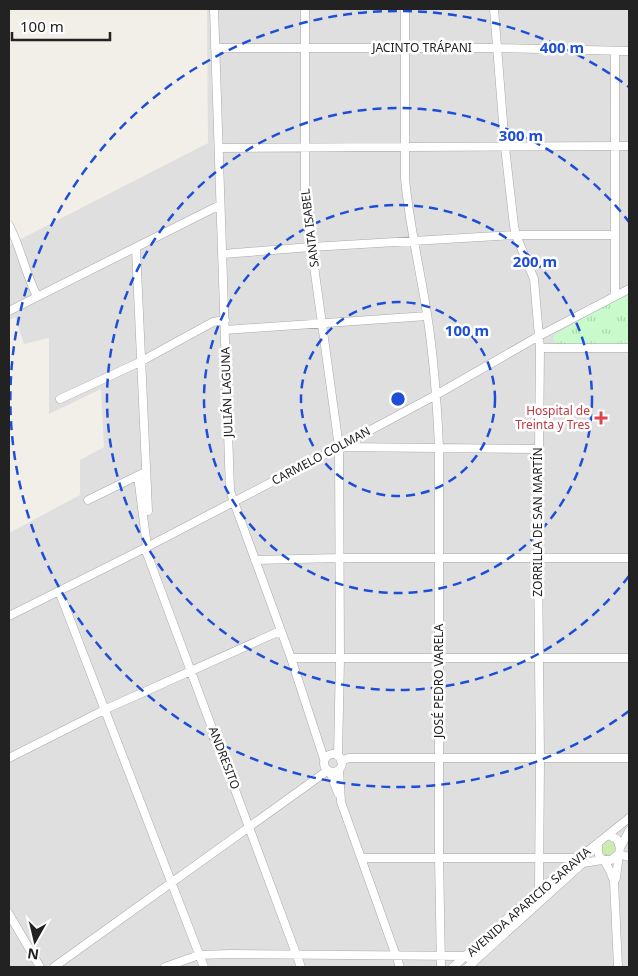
<svg xmlns="http://www.w3.org/2000/svg" width="638" height="976" font-family="'Noto Sans',sans-serif">
  <defs>
    <pattern id="grass-tufts" width="24" height="20" patternUnits="userSpaceOnUse" patternTransform="scale(1.25)"><rect width="24" height="20" fill="#cdebb0"/><path d="M3 7l-1-3M5 7V3M7 7l1-3M15 17l-1-3M17 17v-4M19 17l1-3" fill="none" stroke="#b0c997"/></pattern>
    <pattern id="park-tufts" width="24" height="20" patternUnits="userSpaceOnUse" patternTransform="scale(1.25)"><rect width="24" height="20" fill="#c8facc"/><path d="M3 7l-1-3M5 7V3M7 7l1-3M15 17l-1-3M17 17v-4M19 17l1-3" fill="none" stroke="#acd6af"/></pattern>
  </defs>
  <rect width="100%" height="100%" fill="#f2efe9"/>
  <path fill="#e0dfdf" d="M207 9H629V967H9V533L80 495V460L104 447 101 389 49 414V338L24 344 15 317 9 320V245L208 143Z"/>
  <path fill="url(#grass-tufts)" d="M611 839 616 844 614 854 610 857H604L600 851 601 847Z"/>
  <path fill="url(#park-tufts)" d="M626 294 629 296V343L557 344 553 340 554 335Z"/>
  <g fill="none" stroke-linecap="round" stroke-linejoin="round">
    <defs>
      <path id="minor" d="M214 9 230 491 291 658 324 759
        M305 9V201L339 447 340 658 338 756
        M405 9V178C409 224 420 269 427 314 434 358 437 403 439 447V857L441 967
        M494 9 505 147 514 226 516 235 534 279 540 348 538 558 540 759 539 890
        M215 48H497L629 51
        M615 51V296
        M219 148 629 146
        M9 225C21 248 25 273 37 296
        M136 248 148 511
        M223 254 311 247 516 235H615
        M9 311 220 205
        M225 330 427 316
        M540 348H629
        M60 399 140 362 213 322 225 320
        M341 447 538 449
        M138 476 147 547
        M88 500 141 474
        M145 548 301 967
        M255 560 339 558H629
        M59 591 204 967
        M9 616 147 547 339 447 436 395 539 336 629 289
        M291 658H629
        M324 763a9 9 0 1 1 18 0a9 9 0 1 1-18 0Z
        M9 758 106 709 280 631
        M341 761 349 758H629
        M339 770 341 802 400 967
        M330 772 338 793
        M599 842C597 850 597 854 602 860H611L619 854 620 848 617 839 608 835
        M620 848 629 831
        M362 858H578
        M604 860 610 871 614 881 618 967
        M614 881 616 878 619 854 629 857
        M9 914 40 967
        M54 967 327 771
        M165 967 199 955 230 954 466 956 473 963
        M453 967 539 890 629 818
        M468 967 583 863 602 860"/>
    </defs>
    <use href="#minor" stroke="#a9a9a9" stroke-width="9"/>
    <use href="#minor" stroke="#fff" stroke-width="8"/>
  </g>
  <g fill="none" stroke="#1d4ed8" stroke-width="2.5" stroke-dasharray="9 6">
    <circle cx="398" cy="399" r="97"/>
    <circle cx="398" cy="399" r="194"/>
    <path d="M629 576A291 291 0 1 1 629 222"/>
    <path d="M629 711A388 388 0 1 1 629 87"/>
  </g>
  <path fill="#e0444e" stroke="#fff" stroke-width="2" d="M598.5 410.5h5v5h5v5h-5v5h-5v-5h-5v-5h5z"/>
  <g text-anchor="middle" stroke-width="5" stroke-linejoin="round" paint-order="stroke">
    <g font-size="12" fill="#222" stroke="#fff">
      <text x="422" y="52">JACINTO TRÁPANI</text>
      <text transform="translate(310 228) rotate(-97)" y="4">SANTA ISABEL</text>
      <text transform="translate(227 392) rotate(-92)" y="4">JULIÁN LAGUNA</text>
      <text transform="translate(321 456) rotate(-28)" y="4">CARMELO COLMAN</text>
      <text transform="translate(538 522) rotate(-90)" y="4">ZORRILLA DE SAN MARTÍN</text>
      <text transform="translate(439 681) rotate(-90)" y="4">JOSÉ PEDRO VARELA</text>
      <text transform="translate(224 758) rotate(69)" y="4">ANDRESITO</text>
      <text transform="translate(529 902) rotate(-41)" y="4">AVENIDA APARICIO SARAVIA</text>
    </g>
    <g font-size="12" fill="#be3a42" stroke="#fff" text-anchor="end">
      <text x="590" y="415">Hospital de<tspan x="590" dy="14">Treinta y Tres</tspan></text>
    </g>
  </g>
  <circle cx="398" cy="399" r="8" fill="#1d4ed8" stroke="#fff" stroke-width="2.5"/>
  <g font-size="15" text-anchor="middle" font-weight="bold" fill="#1d4ed8" stroke="#fff" stroke-width="5" stroke-linejoin="round" paint-order="stroke">
    <text x="562" y="53">400 m</text>
    <text x="521" y="141">300 m</text>
    <text x="535" y="267">200 m</text>
    <text x="467" y="336">100 m</text>
  </g>
  <rect width="638" height="976" fill="none" stroke="#222222" stroke-width="20"/>
  <g transform="translate(35 941) rotate(188)" stroke="#ffffff" stroke-width="4" paint-order="stroke">
  <path d="M0-4L9 19L0 12L-9 19Z" fill="#222222"/>
  <text y="-8" font-size="14" font-weight="bold" text-anchor="middle" fill="#222222">N</text>
  </g>
  <path d="M12 32v8h98v-8" fill="none" stroke="#222222" stroke-width="2.5"/>
  <text x="20" y="32" font-size="15" fill="#222222" stroke="#ffffff" stroke-width="4" paint-order="stroke">100 m</text>
</svg>
